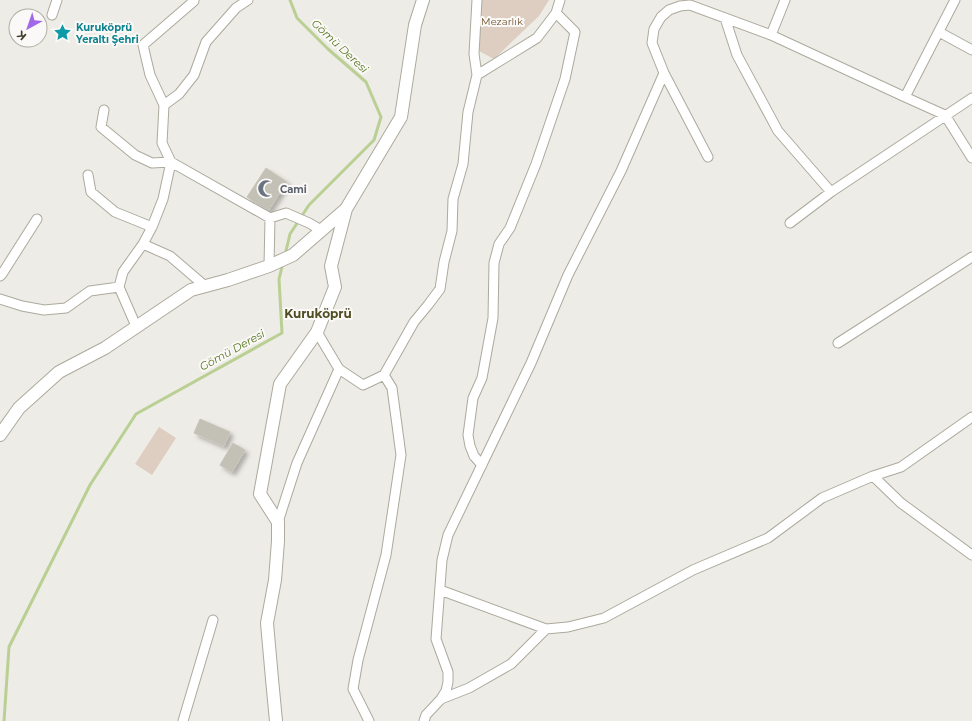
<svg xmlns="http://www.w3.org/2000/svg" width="972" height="721" font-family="Montserrat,sans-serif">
  <defs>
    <filter id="shadow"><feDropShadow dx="3.5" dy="3.5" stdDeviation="2" flood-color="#0004"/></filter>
  </defs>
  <rect width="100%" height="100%" fill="#eeece6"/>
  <path fill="#ddcec1" d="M482 0H549L539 16 494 59 479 51Z
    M159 427 176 438 152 475 135 464Z"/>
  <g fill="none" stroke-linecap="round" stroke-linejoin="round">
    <path stroke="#bacf93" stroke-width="3" d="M285 255 290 234 309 205 374 140 381 117 366 82 328 49 297 18 290 0
      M4 721 9 647 90 485 136 414 282 333 279 279 283 263"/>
  </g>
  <path fill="#c3c0b5" stroke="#c7c4b9" filter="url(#shadow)" d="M266 168 287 182 268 211 247 197Z
    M200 419 230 432 224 446 194 433Z
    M233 443 245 450 232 472 220 465Z"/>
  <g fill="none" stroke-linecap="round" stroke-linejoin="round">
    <defs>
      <path id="minor" d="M194 0V1L143 45 150 75 164 105 162 143 171 162 270 218 286 213 309 223 321 230
        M52 15 57 0
        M725 18 737 55 778 131 831 192
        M939 32 972 50
        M771 35 785 0
        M664 73 708 157
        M477 75 537 38 556 13 560 0
        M905 97 945 115 972 158
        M164 105 179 94 194 75 206 42 236 8 248 0
        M104 110 101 127 135 155 152 163 171 162 163 199 152 227 143 244 123 272 119 287 136 326
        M88 175 91 192 115 212 152 227
        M790 223 831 192 972 98
        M143 244 170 256 205 286
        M269 266 270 218
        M0 276 2 274 37 219
        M0 299 22 306 44 310 66 308 90 291 119 287
        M317 332 339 369 363 385 384 375 414 322 428 305 440 289 444 262 452 231 453 199 463 164 468 112 477 75 474 54 477 0
        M838 343 972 257
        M482 465 474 456 470 446 468 435 473 398 482 378 493 318 494 263 499 244 510 228 536 164 549 126 565 79 575 32 556 13
        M873 476 901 503 972 555
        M278 522 297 463 339 369
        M440 590 546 629
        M441 699 469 688 511 664 546 629 568 627 604 618 693 570 768 538 822 498 873 476 901 467 972 417
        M183 721 213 620
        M369 721 353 689 358 660 386 555 401 455 392 388 384 375
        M424 721 426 715 441 699 446 691 448 682V672L436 639 442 560 448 535 531 363 568 275 621 171 664 73 652 43 654 29 661 17 669 10 680 6 690 5 771 35 905 97 955 0"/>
      <path id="tertiary" d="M0 435 19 408 59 372 105 348 191 290 228 280 269 266 293 255 346 209 401 117 415 25 423 0
        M276 721 272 679 267 623 275 580 278 541V522L260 494 280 384 317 332 335 287 331 266 346 209"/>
    </defs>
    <use href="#minor" stroke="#acaa9d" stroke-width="11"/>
    <use href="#tertiary" stroke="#acaa9d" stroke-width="14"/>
    <use href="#minor" stroke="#fff" stroke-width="9"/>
    <use href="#tertiary" stroke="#fff" stroke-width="12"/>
  </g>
  <defs>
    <symbol id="sight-bare" viewBox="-9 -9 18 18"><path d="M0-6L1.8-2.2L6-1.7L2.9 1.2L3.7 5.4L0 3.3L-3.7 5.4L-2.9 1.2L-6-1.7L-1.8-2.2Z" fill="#0f9aa8" stroke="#faf9f7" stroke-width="2.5" paint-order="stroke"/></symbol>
    <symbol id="mosque-bare" viewBox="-9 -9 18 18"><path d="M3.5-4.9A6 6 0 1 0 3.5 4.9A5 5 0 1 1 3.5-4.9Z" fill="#6b7280" stroke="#faf9f7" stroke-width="2.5" paint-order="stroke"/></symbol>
  </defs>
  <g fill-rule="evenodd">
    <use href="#sight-bare" x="50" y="20" width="25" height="25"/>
    <use href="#mosque-bare" x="254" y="176" width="25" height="25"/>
  </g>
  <g text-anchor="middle" stroke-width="4" stroke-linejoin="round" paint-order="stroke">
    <g font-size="10" fill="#745832" stroke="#faf9f7">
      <text x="502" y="25">Mezarlık</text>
    </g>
    <g font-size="10" font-weight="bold" fill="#0d838f" stroke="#faf9f7" text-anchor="start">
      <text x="76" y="31">Kuruköprü<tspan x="76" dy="12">Yeraltı Şehri</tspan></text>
    </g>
    <g font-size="10" font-weight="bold" fill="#5b616d" stroke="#faf9f7" text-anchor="start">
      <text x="280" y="193">Cami</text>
    </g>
    <g font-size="11" font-style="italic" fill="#5a7823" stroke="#faf9f7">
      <text transform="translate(340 46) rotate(43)" y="4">Gömü Deresi</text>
      <text transform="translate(232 350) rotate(-29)" y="4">Gömü Deresi</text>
    </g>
    <g font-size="12" font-weight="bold" fill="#514e23" stroke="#faf9f7">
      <text x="318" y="318">Kuruköprü</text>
    </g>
  </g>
  <g transform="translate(28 28) rotate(220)"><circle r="19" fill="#faf9f7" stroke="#afaea3"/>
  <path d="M0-3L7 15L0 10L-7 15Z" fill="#a169e9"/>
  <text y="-6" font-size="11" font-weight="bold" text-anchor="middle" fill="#3f3d26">K</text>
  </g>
</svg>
